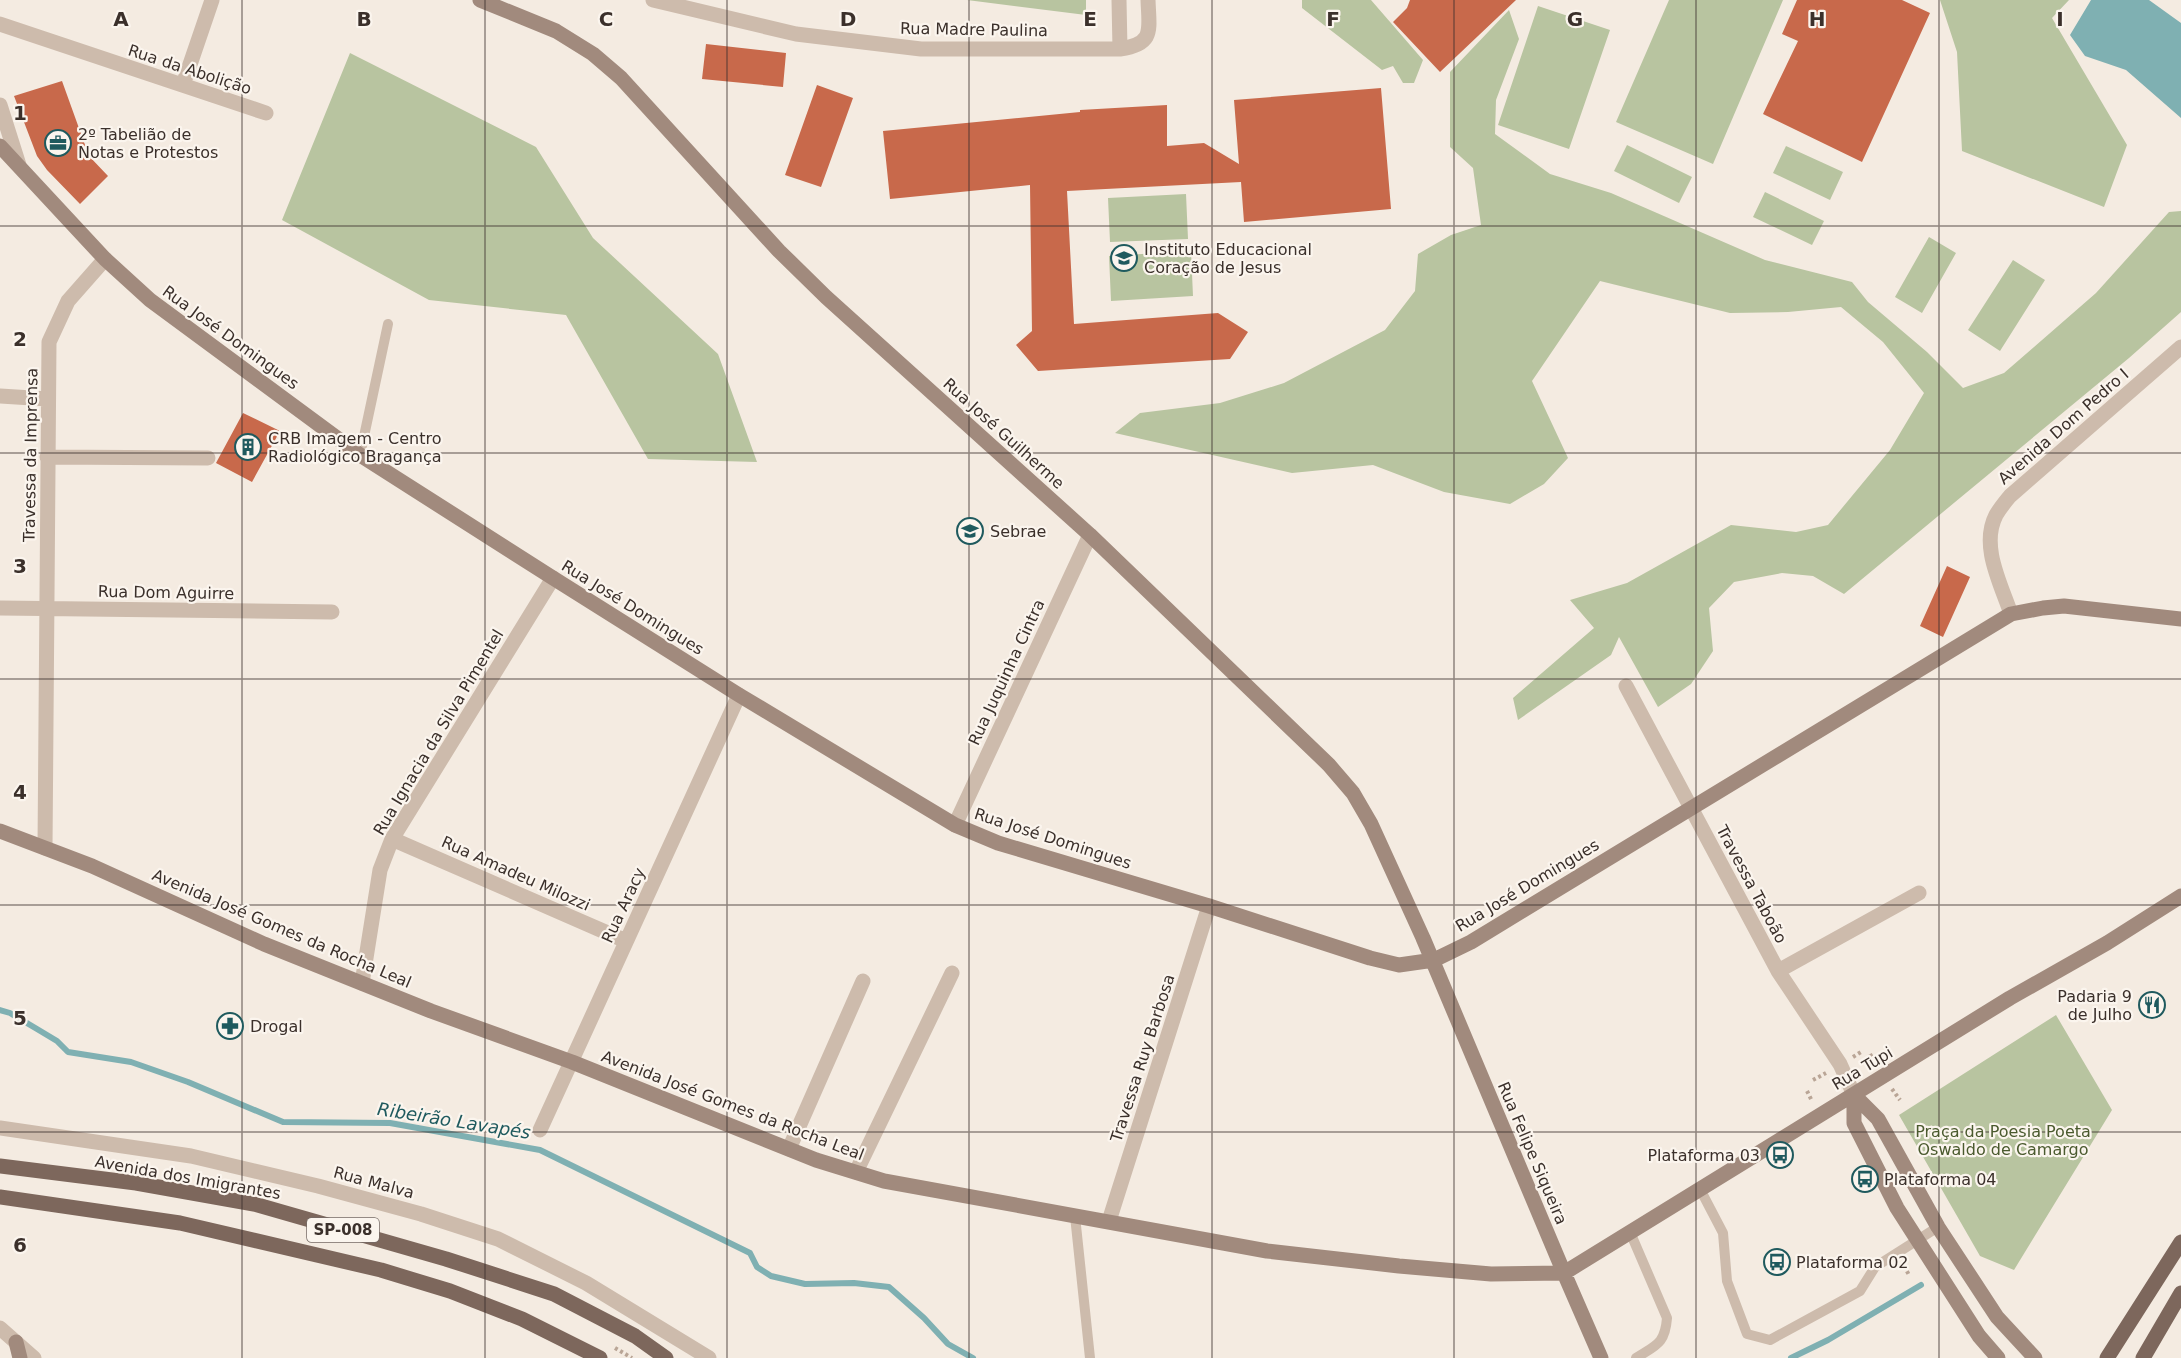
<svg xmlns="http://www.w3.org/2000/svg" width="2181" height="1358" font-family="'DejaVu Sans',sans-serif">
  <rect width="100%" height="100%" fill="#f4ebe1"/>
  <path fill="#b8c4a0" d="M967 0H1086V15Z
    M1302 0H1371L1423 60 1414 83H1403L1393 66 1382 70 1302 8Z
    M1669 0H1783L1713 164 1616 122Z
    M1940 0H2069L2052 18 2127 145 2104 207 1962 151 1957 52Z
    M1538 6 1610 30 1569 149 1498 125Z
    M1509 10 1519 39 1496 100 1495 134 1550 174 1611 193 1765 260 1852 282 1868 302 1927 352 1963 388 2004 373 2096 293 2169 212 2181 211V312L2129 358 1844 594 1813 576 1782 573 1734 582 1709 608 1713 651 1691 684 1658 707 1619 637 1611 655 1518 720 1513 698 1594 628 1570 600 1627 583 1731 525 1796 532 1828 525 1890 450 1924 393 1883 342 1841 307 1788 312 1730 313 1600 281 1532 381 1568 458 1544 484 1510 504 1444 492 1373 465 1292 473 1115 433 1140 413 1220 403 1284 383 1385 330 1415 291 1418 254 1451 235 1481 225 1473 168 1450 147V72Z
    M350 53 536 147 593 238 718 354 757 462 648 459 566 315 429 300 282 220Z
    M1627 145 1692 177 1679 203 1614 171Z
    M1786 146 1843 172 1830 200 1773 173Z
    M1765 192 1824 221 1812 245 1753 217Z
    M1186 194 1188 239 1110 242 1108 198Z
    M1929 237 1956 253 1922 313 1895 297Z
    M1191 251 1193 296 1111 301 1109 256Z
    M2013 260 2045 280 2000 351 1968 330Z
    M2056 1015 2112 1110 2014 1270 1980 1256 1899 1115Z"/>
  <path fill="#7fb0b2" d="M2091 0H2149L2181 23V118L2126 70 2085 56 2070 35Z"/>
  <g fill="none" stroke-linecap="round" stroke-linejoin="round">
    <path stroke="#7fb0b2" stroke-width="6" d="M0 1010 10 1013 37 1029 57 1041 68 1052 131 1062 188 1082 283 1122 390 1123 540 1150 750 1253 757 1267 771 1276 805 1284 854 1283 889 1287 924 1318 948 1344 973 1358
      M1791 1358 1828 1340 1921 1285"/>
  </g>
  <path fill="#c8694b" d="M1410 0H1516L1440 72 1393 22 1407 8Z
    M1797 0H1902L1930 13 1862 162 1763 114 1798 41 1782 34Z
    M706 44 786 53 783 87 702 79Z
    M62 81 89 156 108 176 80 204 47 170 37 156 14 96Z
    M817 85 853 98 821 187 785 175Z
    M1381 88 1391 209 1244 222 1241 182 1067 191 1074 324 1218 313 1248 332 1230 359 1038 371 1016 345 1032 331 1030 185 890 199 883 131 1080 112V110L1167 105V146L1204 143 1239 164 1234 100Z
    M243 413 280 431 252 482 216 463Z
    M1947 566 1970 577 1943 637 1920 626Z"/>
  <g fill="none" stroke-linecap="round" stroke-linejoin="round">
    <path stroke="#b9a596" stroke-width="4" stroke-dasharray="3 3" stroke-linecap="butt" d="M1870 1054 1875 1062
      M1853 1057 1861 1052
      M1813 1080 1826 1073
      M1892 1089 1900 1100
      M1807 1091 1812 1101
      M1904 1266 1909 1275
      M615 1348 632 1358"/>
    <path stroke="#cdbbac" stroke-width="10" d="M360 455 388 324
      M1700 1189 1723 1233 1727 1281 1747 1334 1770 1340 1860 1291 1875 1267 1938 1227
      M1075 1216 1090 1358
      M1630 1232 1667 1318C1665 1344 1656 1345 1636 1358"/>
    <path stroke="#cdbbac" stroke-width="15" d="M653 0 796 34 921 49H1120C1155 44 1149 30 1148 0
      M1119 0 1120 49
      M0 24 266 113
      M183 85 212 0
      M0 105 19 165
      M0 396 48 399
      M47 457 208 458
      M0 608 332 612
      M2011 614C2001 584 1980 546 1996 515 2000 508 2005 502 2010 496L2181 347
      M1626 686 1778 971 1840 1064 1854 1095
      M955 825 1090 535
      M392 839 626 941
      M45 848 49 342 68 301 105 259
      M1778 971 1919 893
      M362 983 380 870 392 839 553 578
      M0 1128 191 1156 318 1186 421 1214 498 1239 586 1283 709 1358
      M540 1130 739 695
      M789 1149 863 981
      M856 1172 952 973
      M1109 1221 1209 906
      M0 1328 34 1358"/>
    <path stroke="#a18a7d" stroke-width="15" d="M480 0 556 31 593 54 621 78 779 251 826 297 1090 535 1329 765 1353 793 1371 824 1423 938 1564 1273 1601 1358
      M0 146 105 259 150 300 360 455 553 578 739 695 955 825 998 843 1209 906 1370 958 1399 965 1434 960 1471 942 2011 614 2043 608 2064 606 2181 619
      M0 831 92 866 264 944 431 1011 572 1062 816 1160 884 1181 1267 1251 1399 1266 1491 1274 1564 1273
      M1854 1095 1878 1119 1938 1227 1997 1317 2035 1358
      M1854 1095V1123L1897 1208 1979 1336 1998 1358
      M1564 1273 2010 998 2107 943 2181 896
      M16 1342 20 1358"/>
    <path stroke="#7d675c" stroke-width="15" d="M0 1166 136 1183 254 1204 446 1259 554 1294 635 1336 666 1358
      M0 1197 180 1223 381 1270 450 1291 522 1319 600 1358
      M2107 1358 2181 1242
      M2143 1358 2181 1293"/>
  </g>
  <path fill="none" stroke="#3b302b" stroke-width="1.5" stroke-opacity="0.55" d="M242 0V1358M485 0V1358M727 0V1358M969 0V1358M1212 0V1358M1454 0V1358M1696 0V1358M1939 0V1358M0 226H2181M0 453H2181M0 679H2181M0 905H2181M0 1132H2181"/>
  <defs>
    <symbol id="office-ring" viewBox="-11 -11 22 22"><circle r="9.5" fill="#fbf5ee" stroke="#1f5a5e" stroke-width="1.5"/><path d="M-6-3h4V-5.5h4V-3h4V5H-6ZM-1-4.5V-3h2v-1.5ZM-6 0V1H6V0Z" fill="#1f5a5e"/></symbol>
    <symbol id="school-ring" viewBox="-11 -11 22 22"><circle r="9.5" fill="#fbf5ee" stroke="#1f5a5e" stroke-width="1.5"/><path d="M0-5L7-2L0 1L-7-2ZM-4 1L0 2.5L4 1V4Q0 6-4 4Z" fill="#1f5a5e"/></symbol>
    <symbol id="building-ring" viewBox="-11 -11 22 22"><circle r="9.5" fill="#fbf5ee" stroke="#1f5a5e" stroke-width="1.5"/><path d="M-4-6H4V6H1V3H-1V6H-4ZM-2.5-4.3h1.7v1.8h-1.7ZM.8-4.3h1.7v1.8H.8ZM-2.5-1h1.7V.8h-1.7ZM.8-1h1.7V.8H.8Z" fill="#1f5a5e"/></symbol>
    <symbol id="university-ring" viewBox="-11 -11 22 22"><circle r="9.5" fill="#fbf5ee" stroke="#1f5a5e" stroke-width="1.5"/><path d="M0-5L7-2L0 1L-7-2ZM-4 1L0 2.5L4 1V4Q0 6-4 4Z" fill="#1f5a5e"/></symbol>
    <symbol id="restaurant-ring" viewBox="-11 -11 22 22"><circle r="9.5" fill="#fbf5ee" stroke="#1f5a5e" stroke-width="1.5"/><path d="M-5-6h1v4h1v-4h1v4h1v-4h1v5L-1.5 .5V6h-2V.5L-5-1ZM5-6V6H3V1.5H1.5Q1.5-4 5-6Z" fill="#1f5a5e"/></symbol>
    <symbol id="pharmacy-ring" viewBox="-11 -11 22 22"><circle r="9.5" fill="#fbf5ee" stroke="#1f5a5e" stroke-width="1.5"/><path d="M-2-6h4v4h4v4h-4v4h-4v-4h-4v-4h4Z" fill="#1f5a5e"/></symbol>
    <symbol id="bus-ring" viewBox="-11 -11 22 22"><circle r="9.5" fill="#fbf5ee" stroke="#1f5a5e" stroke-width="1.5"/><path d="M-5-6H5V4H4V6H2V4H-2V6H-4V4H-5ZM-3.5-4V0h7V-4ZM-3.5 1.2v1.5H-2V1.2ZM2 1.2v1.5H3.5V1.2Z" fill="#1f5a5e"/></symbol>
  </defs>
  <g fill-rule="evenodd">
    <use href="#office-ring" x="43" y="128" width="30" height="30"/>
    <use href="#school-ring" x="1109" y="243" width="30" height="30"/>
    <use href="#building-ring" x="233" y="432" width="30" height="30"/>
    <use href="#university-ring" x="955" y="516" width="30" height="30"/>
    <use href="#restaurant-ring" x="2137" y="990" width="30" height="30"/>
    <use href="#pharmacy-ring" x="215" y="1011" width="30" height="30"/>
    <use href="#bus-ring" x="1765" y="1140" width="30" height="30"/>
    <use href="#bus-ring" x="1850" y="1164" width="30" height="30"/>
    <use href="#bus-ring" x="1762" y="1247" width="30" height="30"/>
  </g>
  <g text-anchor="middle" stroke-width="4.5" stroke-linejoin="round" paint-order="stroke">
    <rect fill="#fbf5ee" stroke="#756b66" stroke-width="1.5" x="307" y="1218" width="72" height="24" rx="4.5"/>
    <g font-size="15" font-weight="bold" fill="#3b302b">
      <text x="343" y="1235">SP-008</text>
    </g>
    <g font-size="16" fill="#3b302b" stroke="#fbf5ee">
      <text transform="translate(974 29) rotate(1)" y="6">Rua Madre Paulina</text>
      <text transform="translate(190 69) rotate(18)" y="6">Rua da Abolição</text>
      <text transform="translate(231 337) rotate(36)" y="6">Rua José Domingues</text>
      <text transform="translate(2063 426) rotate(-41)" y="6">Avenida Dom Pedro I</text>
      <text transform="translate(1004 433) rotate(42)" y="6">Rua José Guilherme</text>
      <text transform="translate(30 455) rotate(-89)" y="6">Travessa da Imprensa</text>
      <text transform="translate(166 592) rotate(1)" y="6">Rua Dom Aguirre</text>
      <text transform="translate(633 607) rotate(32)" y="6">Rua José Domingues</text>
      <text transform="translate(1006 672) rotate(-65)" y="6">Rua Juquinha Cintra</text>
      <text transform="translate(438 732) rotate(-59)" y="6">Rua Ignacia da Silva Pimentel</text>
      <text transform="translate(1053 838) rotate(18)" y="6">Rua José Domingues</text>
      <text transform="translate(516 873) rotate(24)" y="6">Rua Amadeu Milozzi</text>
      <text transform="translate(1752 884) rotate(62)" y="6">Travessa Taboão</text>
      <text transform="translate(1527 885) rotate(-31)" y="6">Rua José Domingues</text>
      <text transform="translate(623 905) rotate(-65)" y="6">Rua Aracy</text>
      <text transform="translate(282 928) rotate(23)" y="6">Avenida José Gomes da Rocha Leal</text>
      <text transform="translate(1142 1058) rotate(-72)" y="6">Travessa Ruy Barbosa</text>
      <text transform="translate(1862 1068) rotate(-31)" y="6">Rua Tupi</text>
      <text transform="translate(733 1105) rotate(21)" y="6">Avenida José Gomes da Rocha Leal</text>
      <text transform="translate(1533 1153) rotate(67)" y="6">Rua Felipe Siqueira</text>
      <text transform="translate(188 1177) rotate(10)" y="6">Avenida dos Imigrantes</text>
      <text transform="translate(374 1182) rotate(15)" y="6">Rua Malva</text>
    </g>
    <g font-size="16" fill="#3b302b" stroke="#fbf5ee" text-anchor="start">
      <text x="78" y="140">2º Tabelião de<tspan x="78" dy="18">Notas e Protestos</tspan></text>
      <text x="1144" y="255">Instituto Educacional<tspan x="1144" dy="18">Coração de Jesus</tspan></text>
      <text x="268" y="444">CRB Imagem - Centro<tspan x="268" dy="18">Radiológico Bragança</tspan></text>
      <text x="990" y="537">Sebrae</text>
      <text x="2132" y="1002" text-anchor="end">Padaria 9<tspan x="2132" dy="18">de Julho</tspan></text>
      <text x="250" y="1032">Drogal</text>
      <text x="1760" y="1161" text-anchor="end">Plataforma 03</text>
      <text x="1884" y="1185">Plataforma 04</text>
      <text x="1796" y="1268">Plataforma 02</text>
    </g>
    <g font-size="16" fill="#4a5a2e" stroke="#fbf5ee">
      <text x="2003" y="1137">Praça da Poesia Poeta<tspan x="2003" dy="18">Oswaldo de Camargo</tspan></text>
    </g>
    <g font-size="18" font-style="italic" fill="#1f5a5e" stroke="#fbf5ee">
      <text transform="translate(454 1121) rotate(9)" y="6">Ribeirão Lavapés</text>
    </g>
  </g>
  <g font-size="20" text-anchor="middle" font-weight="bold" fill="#3b302b" stroke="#fbf5ee" stroke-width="4.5" stroke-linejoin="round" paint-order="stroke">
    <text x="121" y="26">A</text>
    <text x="364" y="26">B</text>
    <text x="606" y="26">C</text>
    <text x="848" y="26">D</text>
    <text x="1090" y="26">E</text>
    <text x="1333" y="26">F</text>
    <text x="1575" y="26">G</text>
    <text x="1817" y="26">H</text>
    <text x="2060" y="26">I</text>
    <text x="20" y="120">1</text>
    <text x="20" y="346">2</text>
    <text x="20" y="573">3</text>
    <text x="20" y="799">4</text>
    <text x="20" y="1025">5</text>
    <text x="20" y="1252">6</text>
  </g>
</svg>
